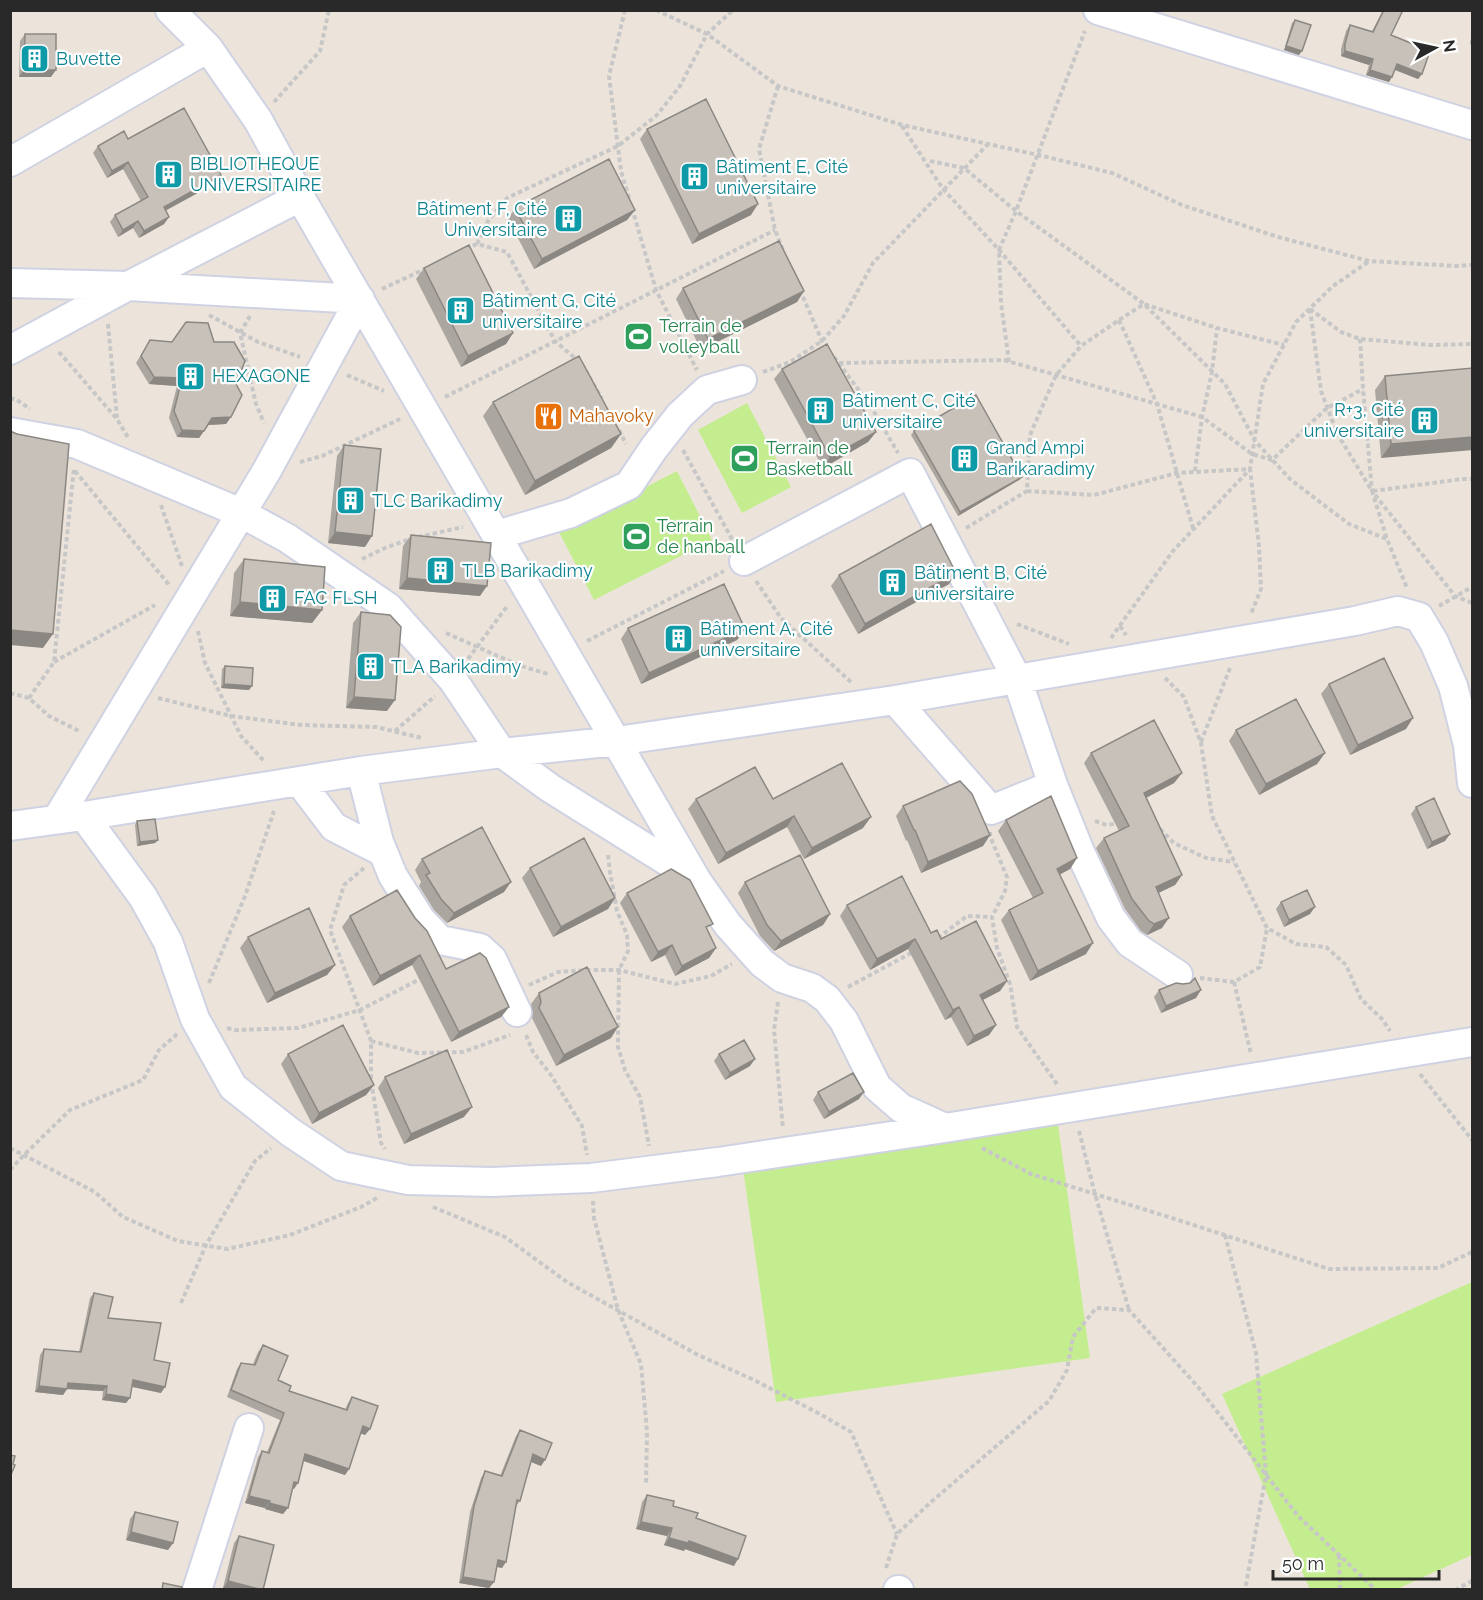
<svg xmlns="http://www.w3.org/2000/svg" width="1483" height="1600" font-family="Raleway,sans-serif">
  <rect width="100%" height="100%" fill="#ece4da"/>
  <path fill="#c4ed8f" d="M747 403 791 487 742 513 698 430Z
    M677 471 712 540 594 600 559 532Z
    M1057 1117 1090 1358 776 1402 742 1161Z
    M1472 1282V1555L1397 1589H1310L1222 1394Z"/>
  <g fill="none" stroke-linecap="round" stroke-linejoin="round">
    <defs>
      <path id="minor" d="M170 10 208 48 258 120 300 197 697 881 728 925 762 963 782 978 812 988 827 999 844 1021 877 1087 901 1108 945 1128
        M1098 10 1472 125
        M10 162 208 48
        M10 283 128 286 360 299 266 472 57 819
        M10 350 128 286 300 197
        M10 432 77 444 241 513 287 538 388 607 453 680 502 753 550 788 694 878
        M497 535 571 513 629 485 654 448 680 415 707 390 742 380
        M744 561 910 473 1017 679 1053 785 1080 852 1111 918 1130 943 1178 975
        M895 700 991 810 1053 785
        M361 771 379 842 393 876 421 920 440 940 480 948 492 959 517 1012
        M299 781 334 827 383 852
        M84 816 143 897 168 942 195 1019 233 1087 290 1132 341 1166 408 1180 492 1182 591 1178 718 1162 945 1128 1472 1042
        M10 826 84 816 361 771 502 753 617 741 895 700 1355 621 1398 611 1419 617 1434 642 1453 686 1468 745 1472 783
        M197 1590 249 1428
        M898 1590H899"/>
    </defs>
    <use href="#minor" stroke="#cfd2e2" stroke-width="32"/>
    <path stroke="#c7c7c7" stroke-width="4" stroke-dasharray="4.5 3" stroke-linecap="butt" d="M625 10 609 76 621 171 630 201
      M656 10 707 34 778 86 902 125 1047 157 1112 173 1182 205 1278 237 1369 261 1456 266 1472 265
      M778 86 759 149 775 230 783 250
      M274 102 320 51 329 10
      M902 126 943 189 999 250 1081 346
      M930 161 964 168 1016 211 1144 304 1225 384 1255 441 1291 480 1349 524 1387 539
      M632 208 656 290 697 370
      M477 244 488 221 507 198 618 146 657 115 680 86 707 34 733 10
      M466 249 477 244 507 252 555 341 577 360
      M382 289 427 268
      M800 290 822 341 828 348
      M1310 309 1321 391 1337 433 1372 491 1387 539 1407 588
      M1310 309 1341 332 1360 339 1431 345 1472 344
      M209 315 258 342 300 357
      M250 316 240 333 256 404 264 423
      M1119 320 1157 404 1193 528
      M108 324 117 418
      M1360 339 1363 389 1372 491 1455 596 1472 603
      M59 352 117 419 129 439
      M834 357 870 405 898 453
      M1009 362 1001 303 999 250 1016 211 1085 31
      M839 363 1004 360 1202 417 1252 454 1272 460 1327 408 1363 389
      M582 364 602 399
      M763 372 790 362 822 341 844 316 873 263 988 144
      M347 375 384 391
      M445 397 775 230
      M10 398 17 400 30 409
      M619 430 626 444
      M683 450 733 541
      M300 462 322 456 400 419
      M75 471 170 586
      M1195 471 1202 417 1212 372 1217 328
      M1027 491 1094 495 1177 473 1250 469 1259 546 1261 589 1251 614
      M1373 491 1462 479H1472
      M161 505 182 566
      M966 528 1027 491 1030 435 1056 375 1081 346 1119 320 1144 304 1217 328 1284 345
      M418 537 463 527
      M362 559 385 548 410 539
      M756 581 781 618 851 682
      M1439 606 1472 587
      M1017 624 1069 644
      M1120 626 1126 635
      M198 631 205 663 241 736 264 761
      M446 633 518 665 548 674
      M1111 638 1173 551 1250 469 1263 384 1296 322 1333 286 1368 262
      M587 641 724 571
      M468 659 508 605
      M54 662 155 605
      M1165 678 1184 697 1201 743 1212 816 1267 928 1296 944 1326 947 1346 965 1361 999 1382 1019 1390 1031
      M10 693 29 698 49 716 81 732
      M29 698 54 662 74 468
      M158 698 231 716 301 725 376 727 422 738
      M395 731 435 696
      M1201 742 1230 668
      M1095 821 1107 825 1119 823
      M1160 829 1174 843 1206 858 1234 862
      M990 832V836L1007 877 1005 891 992 917 997 948 1010 984 1017 1027 1057 1084
      M608 855 610 872 617 911 627 935 628 951 619 970 618 1047 625 1070 640 1097 649 1146
      M364 868 344 885 330 930 371 1041V1080L381 1143 385 1149
      M938 938 967 916 992 917
      M1200 978 1234 982 1260 967 1267 928
      M1234 982 1251 1054
      M209 983 245 896 274 811
      M529 985 558 972 585 970H619L675 984 711 976 732 964
      M848 987 913 952
      M778 1002 774 1030 783 1129
      M227 1028 235 1030 298 1028 360 1010 422 978
      M526 1035 533 1052 551 1075 582 1126 587 1155
      M371 1041 418 1053 463 1052 510 1035
      M1420 1074 1472 1140
      M1079 1131 1095 1194 1129 1310
      M10 1148 95 1192 123 1217 178 1241 227 1249 290 1235 361 1207 377 1198
      M982 1148 1031 1174 1175 1219 1329 1269 1438 1268 1472 1252
      M10 1170 23 1156 70 1110 143 1080 159 1050 177 1034
      M593 1201 594 1218 618 1310 641 1364 647 1432 646 1483
      M433 1207 505 1237 567 1282 698 1355 752 1379 820 1414 851 1432 897 1534
      M1225 1235 1256 1353 1266 1475 1245 1590
      M181 1303 206 1245 255 1161 271 1148
      M1339 1555 1340 1590
      M886 1568 897 1534 931 1502 1049 1401 1067 1370 1073 1337 1096 1308 1129 1310 1198 1387 1298 1516 1376 1590
      M1455 1590 1472 1581"/>
    <use href="#minor" stroke="#fff" stroke-width="28"/>
  </g>
  <path fill="#aba6a0" d="M1383 10H1403L1391 35 1422 74 1418 79 1395 70 1389 82 1366 75 1369 65 1341 56V49L1346 31 1350 25 1372 31Z
    M1295 20 1299 55 1284 50 1292 23Z
    M1473 28V45L1470 44Z
    M25 34 51 77H19L20 41Z
    M647 129 751 215 692 244 640 139Z
    M128 139 221 175 216 183 165 211 169 217 164 224 139 238 133 228 118 237 110 222 115 215 141 201 123 169 107 178 93 153 98 146Z
    M515 208 635 210 627 220 534 269 508 219Z
    M424 268 513 333 506 344 461 367 416 279Z
    M683 288 804 291 797 302 701 350 676 299Z
    M150 340 172 342H214L236 384 231 417 226 424 208 425 199 438 177 437 169 418 177 386 149 384 136 363Z
    M1473 368 1381 458 1375 390 1385 376Z
    M782 369 876 432 868 442 823 468 774 379Z
    M493 402 621 434 611 448 525 495 483 416Z
    M914 431 1022 477 1019 480 958 516 911 435Z
    M344 445 365 547 328 543 337 456Z
    M411 535 480 596 399 589 403 546Z
    M244 559 322 610 312 623 230 616 234 573Z
    M839 575 949 584 858 634 831 586Z
    M361 612 387 711 346 708 353 623Z
    M628 628 745 629 737 640 641 684 621 639Z
    M225 666 249 690 221 688 222 669Z
    M1329 684 1406 729 1350 755 1321 694Z
    M1236 730 1325 753 1317 764 1259 795 1229 741Z
    M1091 753 1182 773 1174 783 1146 798 1182 875 1175 885 1158 893 1162 928 1147 935 1141 931 1125 909 1096 848 1104 838 1119 831 1084 763Z
    M696 799H773L863 828 804 859 787 827 718 864 688 809Z
    M903 806 990 835 983 846 921 873 907 840 906 841 896 816Z
    M1416 807 1450 834 1445 841 1427 849 1411 814Z
    M1006 820 1077 858 1070 869 1060 874 1086 954 1030 981 1001 920 1009 910 1033 898 998 831Z
    M137 821 158 840 155 843 137 846 135 825Z
    M422 859 504 892 447 923 434 910 419 886 421 882 415 870Z
    M530 868 615 898 608 909 553 937 522 878Z
    M745 882 830 914 823 925 774 951 760 936 738 893Z
    M627 893 716 948 709 958 675 976 665 955 651 962 620 903Z
    M1281 902 1310 914 1284 927 1276 909Z
    M847 905 931 933 1007 981 1000 991 983 1000 996 1025 989 1035 967 1046 951 1017 945 1020 908 949 870 970 840 916Z
    M350 916 446 969 509 1007 501 1017 451 1042 412 965 373 986 342 927Z
    M248 937 335 965 327 975 267 1003 240 948Z
    M1159 990 1196 998 1161 1013 1154 997Z
    M539 993 611 1038 556 1066 532 1018 533 1013 531 1004Z
    M288 1054 374 1085 366 1095 312 1124 281 1064Z
    M719 1054 750 1066 725 1080 714 1061Z
    M385 1077 464 1117 404 1144 378 1088Z
    M818 1092 859 1099 824 1119 813 1100Z
    M94 1293 108 1318 154 1360 161 1393 132 1387 130 1398 126 1403 102 1400 103 1391 67 1389 63 1395 35 1392 40 1355 44 1349 79 1352 90 1298Z
    M263 1345 278 1380 289 1391 345 1410 348 1403 352 1397 370 1429 365 1435 361 1433 349 1469 345 1475 303 1461 283 1514 265 1509V1508L245 1503 258 1457 262 1451 267 1452 280 1420 227 1397 237 1369 241 1363 253 1364 258 1352Z
    M520 1430 541 1466 531 1462 520 1501 516 1506 502 1568 497 1567 494 1582 489 1588 459 1583 470 1512 481 1478 485 1471 500 1476 516 1436Z
    M647 1495 673 1506 696 1518 734 1566 685 1549 684 1551 664 1545 667 1536 636 1529 642 1502Z
    M135 1512 173 1543 168 1550 126 1540 130 1519Z
    M239 1536 263 1590H227L223 1588 234 1543Z"/>
  <path fill="#8b8782" d="M1286 46 1302 51 1299 55 1284 50Z
    M1345 51 1373 59 1369 65 1341 56Z
    M1397 64 1422 74 1418 79 1393 69Z
    M24 70H56L51 77H19Z
    M1370 70 1392 77 1389 82 1366 75Z
    M128 162 123 169 107 178 112 171Z
    M221 175 216 183 159 214 164 207Z
    M758 204 751 215 692 244 699 234Z
    M635 210 627 220 534 269 542 259Z
    M169 217 164 224 139 238 144 231Z
    M138 221 133 228 118 237 123 230Z
    M804 291 797 302 701 350 708 339Z
    M513 333 506 344 461 367 468 356Z
    M154 377 182 378 177 386 149 384Z
    M231 417 226 424 207 425 212 418Z
    M182 430 204 431 199 438 177 437Z
    M876 432 868 442 823 468 830 457Z
    M621 434 611 448 525 495 535 481Z
    M1473 437V450L1381 458 1391 444Z
    M1022 477 1019 480 958 516 960 512Z
    M335 532 372 536 365 547 328 543Z
    M956 573 949 584 858 634 865 624Z
    M407 578 487 586 480 596 399 589Z
    M240 602 322 610 312 623 230 616Z
    M745 629 737 640 641 684 649 673Z
    M10 630 53 634 43 648 10 645Z
    M224 684 252 686 249 690 221 688Z
    M354 697 395 700 387 711 346 708Z
    M1413 718 1406 729 1350 755 1358 745Z
    M1325 753 1317 764 1259 795 1266 784Z
    M1182 773 1174 783 1136 803 1144 793Z
    M794 816 787 827 718 864 726 853Z
    M871 817 863 828 804 859 812 848Z
    M1450 834 1445 841 1427 849 1432 842Z
    M990 835 983 846 921 873 928 862Z
    M158 840 155 843 137 846 140 842Z
    M1077 858 1070 869 1050 880 1057 869Z
    M1182 875 1175 885 1148 898 1156 887Z
    M511 882 504 892 447 923 454 913Z
    M615 898 608 909 553 937 561 927Z
    M1315 907 1310 914 1284 927 1289 920Z
    M830 914 823 925 774 951 781 941Z
    M1169 918 1162 928 1147 935 1154 924Z
    M915 939 908 949 870 970 877 959Z
    M1093 943 1086 954 1030 981 1038 971Z
    M672 945 665 955 651 962 658 952Z
    M716 948 709 958 675 976 682 966Z
    M420 955 412 965 373 986 380 976Z
    M335 965 327 975 267 1003 275 993Z
    M1007 981 1000 991 973 1005 980 995Z
    M1201 990 1196 998 1161 1013 1166 1006Z
    M509 1007 501 1017 451 1042 459 1032Z
    M959 1007 951 1017 945 1020 953 1010Z
    M996 1025 989 1035 967 1046 974 1036Z
    M618 1027 611 1038 556 1066 564 1055Z
    M755 1059 750 1066 725 1080 730 1073Z
    M374 1085 366 1095 312 1124 319 1113Z
    M864 1092 859 1099 824 1119 829 1112Z
    M472 1107 464 1117 404 1144 411 1134Z
    M133 1380 165 1387 161 1393 129 1386Z
    M68 1383 107 1386 103 1391 67 1389 63 1395 35 1392 39 1386Z
    M106 1394 130 1398 126 1403 102 1400Z
    M363 1426 370 1429 365 1435 359 1433Z
    M305 1454 349 1469 345 1475 301 1460Z
    M533 1454 545 1460 541 1466 529 1461Z
    M294 1482 298 1483 294 1489 290 1488Z
    M249 1496 270 1501 265 1508 245 1503Z
    M269 1503 288 1508 283 1514 265 1509Z
    M641 1522 672 1528 667 1536 636 1529Z
    M131 1532 173 1543 168 1550 126 1540Z
    M669 1538 689 1541 738 1559 734 1566 685 1549 684 1551 664 1545Z
    M498 1560 506 1562 502 1568 494 1566Z
    M463 1577 494 1582 489 1588 459 1583Z
    M228 1581 261 1590H227L223 1588Z"/>
  <path fill="#c7c1ba" stroke="#8b8782" stroke-width="1.5" d="M1384 10H1403L1391 35 1430 51 1422 74 1397 64 1392 77 1370 70 1373 59 1345 51V44L1350 25 1373 32Z
    M1295 20 1311 25 1302 51 1286 46Z
    M25 34H56V70H24Z
    M706 99 758 204 699 234 647 129Z
    M184 108 221 175 164 207 169 217 144 231 138 221 123 230 115 215 148 197 128 162 112 171 98 146 124 131 128 139Z
    M609 159 635 210 542 259 515 208Z
    M779 241 804 291 708 339 683 288Z
    M469 245 513 333 468 356 424 268Z
    M186 322 208 323 214 342H234L245 361 236 384 242 395 231 417 212 418 204 431 182 430 174 411 182 378 154 377 141 356 150 340 172 342Z
    M827 344 876 432 830 457 782 369Z
    M579 356 621 434 535 481 493 402Z
    M1473 368V437L1391 444 1385 376Z
    M976 395 1022 477 960 512 914 431Z
    M10 431 17 434 69 444 53 634 10 630Z
    M344 445 381 449 372 536 335 532Z
    M931 524 956 573 865 624 839 575Z
    M411 535 491 543 487 586 407 578Z
    M244 559 325 567 322 610 240 602Z
    M724 584 745 629 649 673 628 628Z
    M361 612 390 615 401 627 395 700 354 697Z
    M1384 658 1413 718 1358 745 1329 684Z
    M225 666 253 668 252 686 224 684Z
    M1296 699 1325 753 1266 784 1236 730Z
    M1154 720 1182 773 1144 793 1182 875 1156 887 1169 918 1154 924 1149 921 1132 899 1104 838 1129 826 1091 753Z
    M842 763 871 817 812 848 794 816 726 853 696 799 755 767 773 799Z
    M960 781 972 794 990 835 928 862 915 830H914L903 806Z
    M1051 796 1077 858 1057 869 1093 943 1038 971 1009 910 1043 893 1006 820Z
    M1434 798 1450 834 1432 842 1416 807Z
    M155 819 158 840 140 842 137 821Z
    M482 827 511 882 454 913 441 899 426 875 430 873 422 859Z
    M584 838 615 898 561 927 530 868Z
    M800 855 830 914 781 941 767 925 745 882Z
    M671 869 690 880 713 924 706 927 716 948 682 966 672 945 658 952 627 893Z
    M902 876 931 933 937 930 941 939 976 921 1007 981 980 995 996 1025 974 1036 959 1007 953 1010 915 939 877 959 847 905Z
    M397 890 415 918 427 931 446 969 480 953 486 958 509 1007 459 1032 420 955 380 976 350 916Z
    M1307 890 1315 907 1289 920 1281 902Z
    M309 908 335 965 275 993 248 937Z
    M587 967 618 1027 564 1055 539 1008 541 1002 539 993Z
    M1195 978 1201 990 1166 1006 1159 990 1176 983 1183 984 1190 983Z
    M343 1025 374 1085 319 1113 288 1054Z
    M744 1040 755 1059 730 1073 719 1054Z
    M447 1050 472 1107 411 1134 385 1077Z
    M853 1073 864 1092 829 1112 818 1092Z
    M94 1293 113 1297 108 1318 161 1323 154 1360 170 1363 165 1387 133 1380 130 1398 106 1394 107 1386 68 1383 67 1389 39 1386 44 1349 81 1352Z
    M263 1345 288 1356 278 1380 291 1386 289 1391 347 1410 352 1397 378 1406 370 1429 363 1426 349 1469 305 1454 298 1483 294 1482 288 1508 269 1503 270 1501 249 1496 262 1451 269 1453 284 1413 231 1390 241 1363 255 1365Z
    M520 1430 552 1443 545 1460 533 1454 520 1501 517 1500 506 1562 498 1560 494 1582 463 1577 474 1506 485 1471 502 1476Z
    M10 1455 15 1456 13 1464 15 1465 10 1477Z
    M647 1495 674 1501 673 1506 698 1513 696 1518 746 1536 738 1559 689 1541 688 1543 669 1538 672 1528 641 1522Z
    M135 1512 178 1522 173 1543 131 1532Z
    M239 1536 274 1545 263 1590 228 1581Z
    M163 1583 182 1587 181 1590H162Z"/>
  <defs>
    <symbol id="building-square" viewBox="-11 -11 22 22"><rect x="-9" y="-9" width="18" height="18" rx="4" fill="#0f9aa8" stroke="#fff"/><path d="M-4-6H4V6H1V3H-1V6H-4ZM-2.5-4.3h1.7v1.8h-1.7ZM.8-4.3h1.7v1.8H.8ZM-2.5-1h1.7V.8h-1.7ZM.8-1h1.7V.8H.8Z" fill="#fff"/></symbol>
    <symbol id="stadium-square" viewBox="-11 -11 22 22"><rect x="-9" y="-9" width="18" height="18" rx="4" fill="#2e9e5b" stroke="#fff"/><path d="M0-5a6.5 5 0 1 0 0 10a6.5 5 0 1 0 0-10ZM-3.5-1.8h7v3.6h-7Z" fill="#fff"/></symbol>
    <symbol id="restaurant-square" viewBox="-11 -11 22 22"><rect x="-9" y="-9" width="18" height="18" rx="4" fill="#e8710a" stroke="#fff"/><path d="M-5-6h1v4h1v-4h1v4h1v-4h1v5L-1.5 .5V6h-2V.5L-5-1ZM5-6V6H3V1.5H1.5Q1.5-4 5-6Z" fill="#fff"/></symbol>
  </defs>
  <g fill-rule="evenodd">
    <use href="#building-square" x="18" y="42" width="33" height="33"/>
    <use href="#building-square" x="152" y="158" width="33" height="33"/>
    <use href="#building-square" x="678" y="160" width="33" height="33"/>
    <use href="#building-square" x="552" y="202" width="33" height="33"/>
    <use href="#building-square" x="444" y="294" width="33" height="33"/>
    <use href="#stadium-square" x="622" y="320" width="33" height="33"/>
    <use href="#building-square" x="174" y="360" width="33" height="33"/>
    <use href="#building-square" x="804" y="394" width="33" height="33"/>
    <use href="#restaurant-square" x="532" y="400" width="33" height="33"/>
    <use href="#building-square" x="1408" y="404" width="33" height="33"/>
    <use href="#stadium-square" x="728" y="442" width="33" height="33"/>
    <use href="#building-square" x="948" y="442" width="33" height="33"/>
    <use href="#building-square" x="334" y="484" width="33" height="33"/>
    <use href="#stadium-square" x="620" y="520" width="33" height="33"/>
    <use href="#building-square" x="424" y="554" width="33" height="33"/>
    <use href="#building-square" x="876" y="566" width="33" height="33"/>
    <use href="#building-square" x="256" y="582" width="33" height="33"/>
    <use href="#building-square" x="662" y="622" width="33" height="33"/>
    <use href="#building-square" x="354" y="650" width="33" height="33"/>
  </g>
  <g text-anchor="middle" stroke-width="4.5" stroke-linejoin="round" paint-order="stroke">
    <g font-size="18" fill="#0d838f" stroke="#fff" text-anchor="start">
      <text x="56" y="65">Buvette</text>
      <text x="190" y="170">BIBLIOTHEQUE<tspan x="190" dy="21">UNIVERSITAIRE</tspan></text>
      <text x="716" y="173">Bâtiment E, Cité<tspan x="716" dy="21">universitaire</tspan></text>
      <text x="547" y="215" text-anchor="end">Bâtiment F, Cité<tspan x="547" dy="21">Universitaire</tspan></text>
      <text x="482" y="307">Bâtiment G, Cité<tspan x="482" dy="21">universitaire</tspan></text>
      <text x="212" y="382">HEXAGONE</text>
      <text x="842" y="407">Bâtiment C, Cité<tspan x="842" dy="21">universitaire</tspan></text>
      <text x="1404" y="416" text-anchor="end">R+3, Cité<tspan x="1404" dy="21">universitaire</tspan></text>
      <text x="986" y="454">Grand Ampi<tspan x="986" dy="21">Barikaradimy</tspan></text>
      <text x="372" y="507">TLC Barikadimy</text>
      <text x="462" y="577">TLB Barikadimy</text>
      <text x="914" y="579">Bâtiment B, Cité<tspan x="914" dy="21">universitaire</tspan></text>
      <text x="294" y="604">FAC FLSH</text>
      <text x="700" y="635">Bâtiment A, Cité<tspan x="700" dy="21">universitaire</tspan></text>
      <text x="391" y="673">TLA Barikadimy</text>
    </g>
    <g font-size="18" fill="#27864d" stroke="#fff" text-anchor="start">
      <text x="659" y="332">Terrain de<tspan x="659" dy="21">volleyball</tspan></text>
      <text x="766" y="454">Terrain de<tspan x="766" dy="21">Basketball</tspan></text>
      <text x="657" y="532">Terrain<tspan x="657" dy="21">de hanball</tspan></text>
    </g>
    <g font-size="18" fill="#c56008" stroke="#fff" text-anchor="start">
      <text x="569" y="422">Mahavoky</text>
    </g>
  </g>
  <rect width="1483" height="1600" fill="none" stroke="#292929" stroke-width="24"/>
  <g transform="translate(1435 48) rotate(82)" stroke="#ffffff" stroke-width="4.5" paint-order="stroke">
  <path d="M0-4.5L10 22L0 15L-10 22Z" fill="#292929"/>
  <text y="-9" font-size="16" font-weight="bold" text-anchor="middle" fill="#292929">N</text>
  </g>
  <path d="M1273 1570v9h166v-9" fill="none" stroke="#292929" stroke-width="3"/>
  <text x="1282" y="1570" font-size="18" fill="#292929" stroke="#ffffff" stroke-width="4.5" paint-order="stroke">50 m</text>
</svg>
